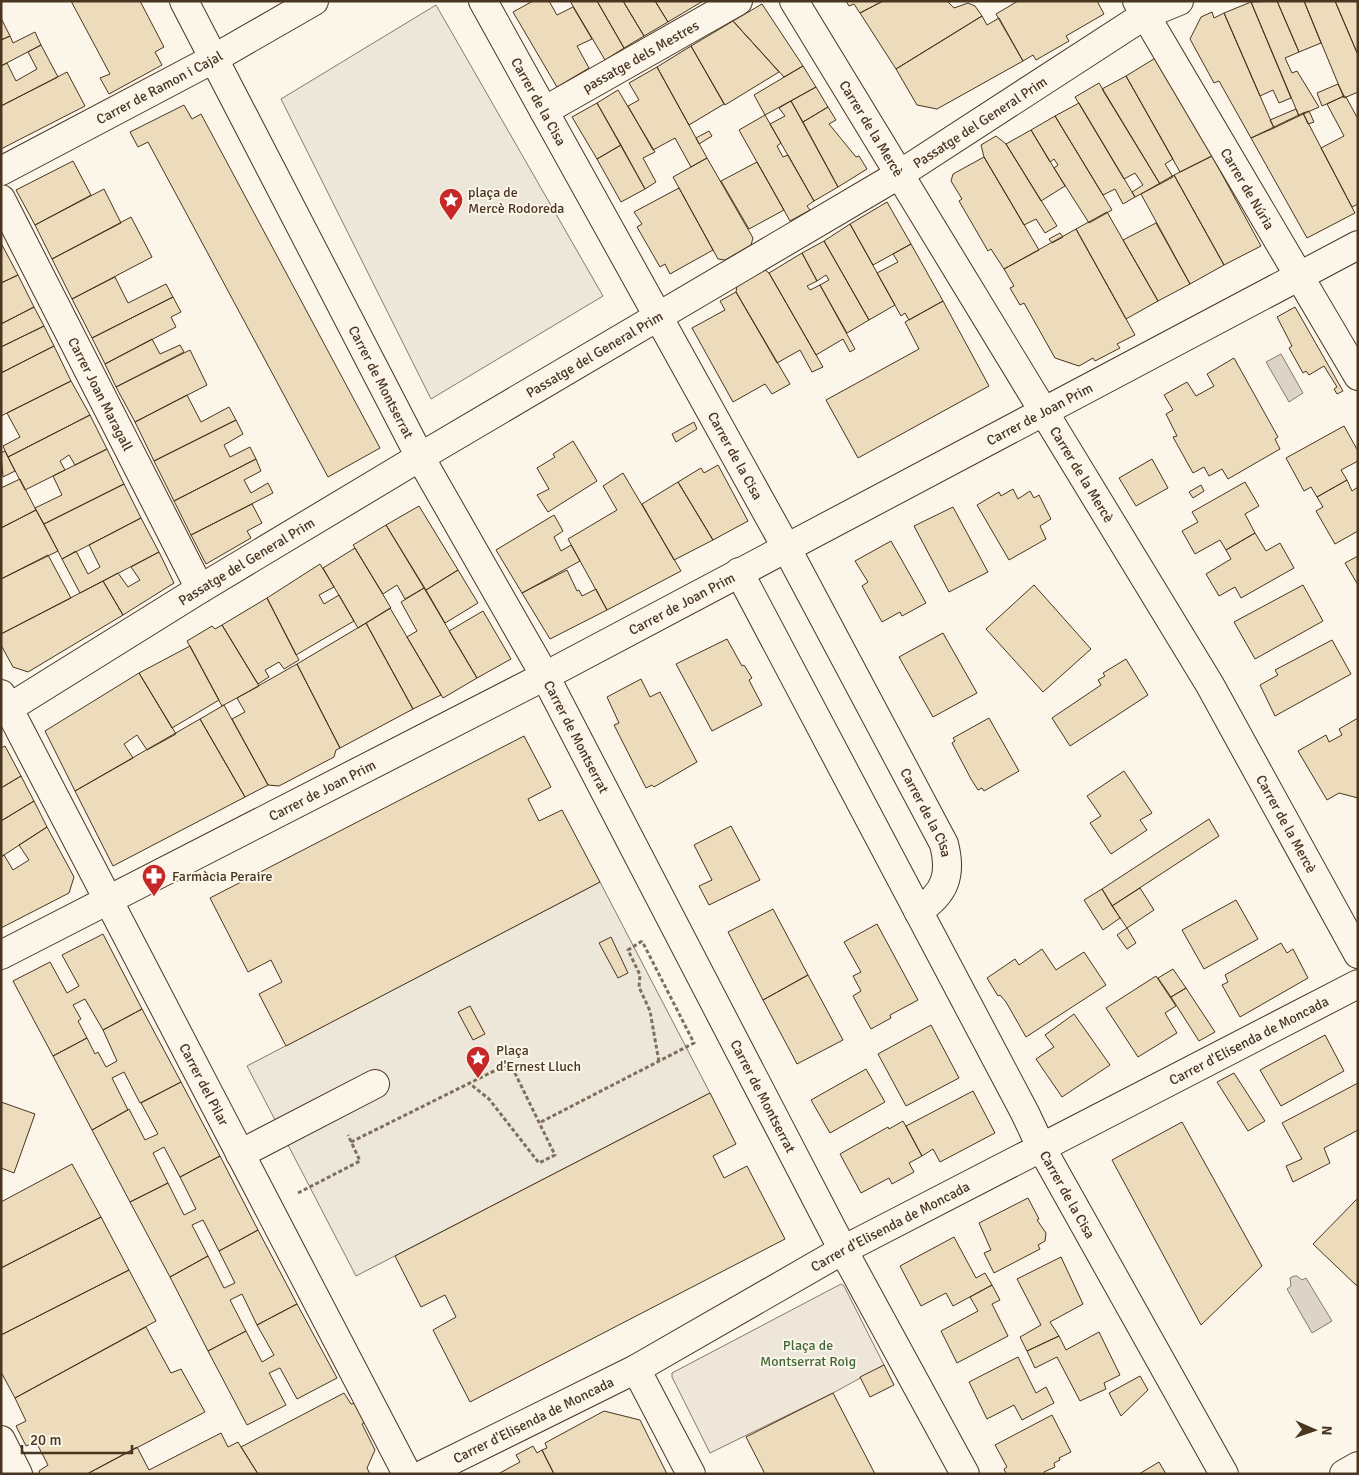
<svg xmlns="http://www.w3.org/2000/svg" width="1359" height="1475" font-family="Signika,sans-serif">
  <rect width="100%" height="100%" fill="#fbf6e9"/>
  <path fill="#ede6d9" stroke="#887966" d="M841 1284 844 1286 884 1365 833 1393 710 1453 672 1377V1373Z"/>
  <path fill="#ede7d9" stroke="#887966" d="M436 5 603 296 431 399 281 99Z
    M600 882 710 1093 356 1276 247 1066Z"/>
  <path fill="#dcd4c6" stroke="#887966" d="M1281 354 1303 393 1289 402 1266 362Z
    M1294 1276H1297L1302 1280 1306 1278 1332 1321 1312 1333 1287 1289 1291 1286 1290 1278Z"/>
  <path fill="#ecdcbc" stroke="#4a3520" d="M71 1H140L164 47 155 52 162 65 109 94 100 78 110 74Z
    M533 1H549L557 15 573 7 592 39 577 46 589 68 557 87 513 12Z
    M570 1H597L624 48 605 60Z
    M597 1H623L644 36 624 48Z
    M623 1H655L668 22 644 36Z
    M655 1H703L668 22Z
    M846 1H883L860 13 854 4 849 6Z
    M883 1H947L954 8 968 3 975 6 982 16 896 69 860 13Z
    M1018 1H1097L1104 14 1066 36 1069 41 1036 60 1033 55 1023 61 996 14Z
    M1277 1H1304L1321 43 1299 52Z
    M1277 1 1299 52 1285 58 1292 73 1297 71 1319 107 1299 116 1251 2Z
    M1304 1H1335L1358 55V92L1344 98Z
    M1335 1H1358V55Z
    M1251 2 1291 98 1279 103 1273 90 1260 96 1224 13Z
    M762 4 803 66 784 77 733 21Z
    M1212 12 1214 18 1224 13 1274 128 1251 138 1219 81 1214 83 1190 39 1201 17Z
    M982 16 987 25 999 18 1023 61 937 109 917 105 896 69Z
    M1 18 10 36 1 40Z
    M733 21 779 72 725 105 691 46Z
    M35 32 41 45 1 66V40L10 36 13 43Z
    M41 45 58 77 1 106V66L7 63 16 81 37 69 28 52Z
    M691 46 724 104 689 125 657 67Z
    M1157 57 1212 156 1180 172 1126 76Z
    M803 66 816 87 765 115 754 95Z
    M657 67 707 158 691 167 675 138 653 150 628 106 639 100 629 83Z
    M67 72 85 106 1 149V106Z
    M1126 76 1173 159 1165 164 1173 177 1160 184 1102 89Z
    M1099 83 1160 184 1135 197 1132 192 1143 185 1135 173 1124 179 1075 97Z
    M1338 84 1344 96 1322 106 1317 93Z
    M816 87 828 107 803 122 791 101Z
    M618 90 655 152 643 158 656 182 645 189 597 103Z
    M1344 96 1346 97 1358 119V204L1352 207 1321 148 1344 136 1327 104Z
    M791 101 838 187 814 201 770 124 785 116 779 108Z
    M597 103 621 145 597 159 572 117Z
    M1079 103 1135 197 1123 204 1115 189 1103 195 1055 116Z
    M184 105 192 119 201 114 380 448 328 477 148 142 138 147 130 132Z
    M828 107 836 120 829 124 856 157 859 156 867 169 838 187 803 122Z
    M1296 109 1299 116 1274 128 1270 120Z
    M1309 111 1314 122 1308 124 1303 113Z
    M1303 113 1355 213 1307 238 1251 138Z
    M765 115 781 143 777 146 783 157 788 155 814 201 807 206 810 210 790 221 739 130Z
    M1055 116 1112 210 1089 223 1054 168 1058 165 1054 159 1050 162 1031 130Z
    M1031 130 1065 186 1041 201 1006 144Z
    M709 131 712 136 699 144 696 138Z
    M996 136 1006 144 1057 226 1045 233 1036 219 1024 225 984 157 981 145Z
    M621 145 645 189 621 202 597 159Z
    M1212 156 1261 246 1224 265 1174 175Z
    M984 157 1039 250 1004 269 991 249 988 251 959 201 962 199 951 181 953 174Z
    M707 158 753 238 751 245 725 260 718 259 673 177Z
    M73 161 91 195 35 225 16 190Z
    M757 162 784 210 749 229 721 181Z
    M1174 175 1224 265 1190 284 1141 194Z
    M679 188 713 250 670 274 665 264 660 267 637 227 642 224 634 212Z
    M104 189 121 223 52 259 35 225Z
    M887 202 911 244 873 265 850 224Z
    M1107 212 1158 301 1126 319 1076 229Z
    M131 217 152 257 72 299 52 259Z
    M1156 223 1190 284 1158 301 1123 240Z
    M850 224 895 305 869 320 824 241Z
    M1076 229 1135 335 1117 344 1120 348 1095 361 1093 358 1079 366 1055 358 1024 303 1020 305 1010 288 1014 286 1004 269Z
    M1060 233 1063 237 1052 243 1049 239Z
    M824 241 869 320 847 333 820 285 829 280 826 275 817 281 802 253Z
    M1 243 18 275 1 283Z
    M911 244 943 301 909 320 905 313 901 316 877 273 898 262 893 254Z
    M802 253 817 281 807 286 810 290 820 285 855 349 850 352 843 339 816 355 769 273Z
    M765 270 769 273 823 367 812 372 800 350 777 363 736 292 737 286Z
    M18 275 34 307 1 324V283Z
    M115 277 128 303 166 284 173 297 92 338 72 299Z
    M736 292 790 384 772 394 765 384 733 402 692 328 725 310 720 301Z
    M173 297 181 312 171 317 176 327 105 364 92 338Z
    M943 301 989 386 858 458 826 400 919 349 905 322Z
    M34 307 44 326 1 347V324Z
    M1295 307 1343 391 1337 394 1334 389 1337 387 1324 366 1309 375 1306 371 1303 373 1289 348 1292 346 1277 317Z
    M44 326 54 346 1 373V347Z
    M152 339 160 354 180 345 184 352 116 387 105 364Z
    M54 346 71 381 1 416V373Z
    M190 350 207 385 135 422 116 387Z
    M1234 358 1278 437 1275 439 1280 449 1228 479 1222 469 1209 476 1204 467 1193 473 1173 437 1177 436 1166 414 1173 410 1164 395 1187 382 1196 396 1214 386 1207 374Z
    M71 381 90 415 8 457 3 446 20 437 7 413Z
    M187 395 201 422 229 407 236 420 154 461 135 422Z
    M90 415 107 449 75 465 69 455 60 461 65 470 25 490 8 457Z
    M236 420 243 434 224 445 230 457 250 447 256 459 174 501 154 461Z
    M694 422 697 429 676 442 672 434Z
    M1344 426 1358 451V461L1341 470 1347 480 1317 497 1311 487 1304 491 1286 458Z
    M573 441 597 481 548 512 537 495 549 489 537 468 555 457 553 454Z
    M107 449 124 484 44 524 35 508 62 495 53 476Z
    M5 451 15 471 3 477 1 453Z
    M256 459 261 471 244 480 251 493 268 483 273 493 191 535 174 501Z
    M1152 459 1168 488 1136 506 1119 478Z
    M718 465 748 521 713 540 678 482 701 468 704 473Z
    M623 473 681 571 607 610 568 539 617 510 603 486Z
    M20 479 36 510 1 528V488Z
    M1347 480 1352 491 1358 487V531L1335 544 1316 511 1323 507 1317 497Z
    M678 482 713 540 674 560 642 504Z
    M1245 482 1259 506 1245 514 1255 533 1226 550 1220 540 1195 554 1182 531 1198 522 1192 512Z
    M124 484 141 518 62 559 44 524Z
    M1201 485 1204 491 1193 498 1189 492Z
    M1013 489 1018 499 1030 491 1034 498 1039 495 1051 519 1040 526 1046 539 1009 560 977 505 999 492 1001 496Z
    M252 504 262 523 247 531 251 538 206 564 191 535Z
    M419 506 458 570 426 590 386 525Z
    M953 507 988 572 949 592 914 526Z
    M36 510 58 551 1 579V528Z
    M554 515 563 531 554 537 561 551 571 545 580 561 522 593 496 550Z
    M141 518 159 552 80 593 62 559 76 551 88 574 100 567 89 545Z
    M386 525 424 588 405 599 397 585 383 594 353 545Z
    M1255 533 1266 551 1280 543 1294 568 1241 598 1235 587 1219 596 1206 574 1231 559 1226 550Z
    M891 541 926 603 902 616 900 612 882 622 862 586 868 582 855 561Z
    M355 548 391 608 358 628 323 568Z
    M159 552 174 583 123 615 103 581 118 573 128 587 140 580 131 567Z
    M48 555 71 598 1 634V579Z
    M1358 556V585L1345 563Z
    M320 564 334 587 319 595 324 604 339 595 354 621 296 655 267 598Z
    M458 570 478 603 445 623 426 590Z
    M567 570 577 591 579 590 582 596 596 589 607 610 550 639 522 593Z
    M103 581 123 615 28 672 13 667 1 645V634Z
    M1034 585 1091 649 1043 692 986 629Z
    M1303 585 1323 621 1255 659 1234 622Z
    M424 588 477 678 443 698 407 637 417 631 401 602Z
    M267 598 299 660 284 669 279 662 265 670 269 677 258 684 222 625Z
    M390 608 441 695 413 709 366 623Z
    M483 611 511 659 477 678 449 631Z
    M366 623 413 709 340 748 297 664Z
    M222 625 259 686 222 706 187 641 212 626 215 629Z
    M943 633 977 693 933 717 899 657Z
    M727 639 742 666 744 665 752 678 749 680 762 705 712 731 676 664Z
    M1332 640 1351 674 1275 716 1260 685 1278 675 1275 670Z
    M190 646 219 700 172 728 139 673Z
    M1126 659 1148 695 1070 746 1052 718 1101 685 1098 680 1105 676 1103 673Z
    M297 664 340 748 336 750 334 757 279 786 268 785 232 719 245 712 237 698Z
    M139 673 176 734 147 750 137 735 124 744 133 758 75 791 45 731Z
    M641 679 650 697 660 692 697 762 654 787 652 785 646 788 614 725 619 723 607 697Z
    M224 705 268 785 245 797 200 719Z
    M989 718 1019 771 984 791 982 788 978 790 971 779 952 743 955 741 953 738Z
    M1358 718V798L1339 793 1327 800 1298 751 1326 735 1329 742 1342 735 1339 729Z
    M200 719 245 797 113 866 75 791Z
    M524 736 551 787 528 799 539 821 562 810 600 882 286 1046 259 994 282 982 271 960 248 972 210 898Z
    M5 746 21 776 1 788V748Z
    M1124 771 1152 813 1140 820 1147 830 1111 854 1090 823 1101 816 1087 796Z
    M21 776 34 801 1 821V788Z
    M34 801 47 827 1 857V821Z
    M1209 819 1219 836 1112 906 1102 889Z
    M731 826 760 880 709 905 699 886 712 880 694 845Z
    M47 827 74 877 69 893 1 928V857L4 855 13 870 29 860 19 845Z
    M1140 888 1154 910 1127 928 1112 906Z
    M1102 889 1120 918 1103 930 1084 900Z
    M1236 900 1258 939 1204 969 1182 930Z
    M773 909 808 975 763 1000 728 932Z
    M877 924 918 1000 890 1015 891 1018 871 1029 853 996 861 991 853 976 861 972 844 942Z
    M1127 928 1136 943 1127 949 1117 935Z
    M103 934 142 1009 103 1030 85 999 73 1005 81 1019 78 1021 87 1038 53 1056 13 981 50 962 67 993 79 986 62 955Z
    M611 937 628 973 618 978 599 943Z
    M1281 943 1287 953 1293 949 1308 978 1240 1017 1222 985 1228 982 1225 975Z
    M1042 949 1056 970 1084 952 1106 985 1026 1037 1006 1002 1000 995 998 996 987 978 1015 959 1019 965Z
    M1173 969 1186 988 1171 997 1158 978Z
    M808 975 843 1040 797 1064 763 1000Z
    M1156 976 1176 1006 1165 1013 1177 1033 1138 1057 1106 1008Z
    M1186 988 1215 1032 1199 1041 1171 997Z
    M470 1006 485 1034 473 1040 458 1012Z
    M142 1009 181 1082 140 1103 124 1072 112 1078 128 1110 92 1130 53 1056 87 1038 95 1054 98 1052 106 1067 117 1061 103 1030Z
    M1074 1014 1110 1065 1062 1097 1036 1059 1054 1047 1045 1035Z
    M931 1025 959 1078 906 1106 878 1054Z
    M1325 1035 1344 1071 1281 1106 1260 1070Z
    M866 1069 885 1102 830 1133 811 1100Z
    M1234 1073 1265 1121 1248 1131 1217 1082Z
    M181 1082 220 1156 180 1177 164 1147 153 1153 168 1183 130 1202 92 1130 129 1109 145 1140 158 1134 141 1103Z
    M1358 1083V1130L1324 1148 1330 1163 1293 1182 1286 1166 1302 1159 1282 1123Z
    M973 1091 995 1133 940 1162 933 1149 922 1156 906 1126Z
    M710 1093 736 1144 713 1156 724 1178 747 1166 785 1239 470 1402 433 1330 456 1317 445 1295 421 1307 395 1256Z
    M1 1102 35 1114 14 1173 1 1168Z
    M903 1121 922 1156 909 1163 914 1172 892 1184 889 1178 861 1193 840 1154 888 1127 889 1129Z
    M1182 1122 1262 1266 1201 1325 1112 1160Z
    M220 1156 258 1230 219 1251 203 1220 192 1225 208 1256 170 1277 130 1202 168 1183 184 1215 196 1209 180 1177Z
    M72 1164 101 1217 1 1268V1202Z
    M1028 1198 1039 1219 1037 1220 1046 1233 1045 1241 1038 1245 1040 1249 994 1273 984 1253 991 1250 979 1223Z
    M1358 1198V1287L1313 1244Z
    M101 1217 129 1270 1 1335V1268Z
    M258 1230 297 1304 257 1325 242 1294 230 1300 246 1331 208 1351 170 1277 208 1256 224 1288 235 1283 219 1251Z
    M954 1237 976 1278 985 1273 992 1285 953 1306 946 1293 921 1306 900 1266Z
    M1061 1257 1083 1304 1050 1322 1059 1336 1027 1351 1020 1337 1041 1325 1017 1279Z
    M129 1270 156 1321 15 1398 1 1372V1335Z
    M992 1285 1000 1300 992 1304 1008 1336 957 1363 941 1331 978 1311 970 1297Z
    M297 1304 337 1378 297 1399 280 1368 269 1373 286 1405 247 1425 208 1351 246 1331 262 1362 274 1355 257 1325Z
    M146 1327 171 1373 181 1369 205 1412 87 1474H40L39 1471 48 1465 36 1442 26 1446 16 1426 26 1421 15 1398Z
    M1099 1332 1120 1375 1104 1383 1106 1389 1080 1401 1057 1357 1035 1368 1027 1351 1059 1336 1066 1350Z
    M1018 1357 1036 1393 1046 1387 1054 1403 1022 1420 1014 1405 987 1419 969 1382Z
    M884 1365 894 1385 870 1397 860 1377Z
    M1140 1376 1148 1390 1121 1416 1109 1393Z
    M344 1393 351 1404 356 1403 367 1421 362 1424 375 1450 367 1468 370 1474H258L241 1447Z
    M833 1393 875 1474H765L746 1437Z
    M604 1411 640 1420 667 1474H554L542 1450 547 1448 545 1443Z
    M1052 1415 1071 1452 1059 1458 1060 1460 1054 1463 1055 1467 1044 1472 1045 1474H1006L1004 1469 1007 1467 995 1445Z
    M221 1433 228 1447 238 1442 258 1474H87L137 1447 149 1470Z
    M533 1446 537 1453 542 1450 554 1474H498L520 1462 516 1455Z
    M1159 1462 1166 1474H1139Z"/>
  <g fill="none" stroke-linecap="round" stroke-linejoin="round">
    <defs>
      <g id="minor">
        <path id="s1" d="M184 1 420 457 545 676 843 1250 965 1474"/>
        <path id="s2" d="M483 1 786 547 944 844C952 875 945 894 918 911"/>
        <path id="s3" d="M1137 1 1358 376"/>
        <path id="s4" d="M544 111 738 1"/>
        <path id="s5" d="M1 171 215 58 314 1"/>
        <path id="s6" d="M1 199 200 589"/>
        <path id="s7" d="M739 572 1025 1113 1041 1147 1224 1474"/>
        <path id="s8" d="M1 694 407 1474"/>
        <path id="s9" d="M9 708 200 589 420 457 900 174 1145 15 1179 1"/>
        <path id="s10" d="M1 955 545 676 1358 245"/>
        <path d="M240 1154 375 1084"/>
        <path d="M636 1369 691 1474"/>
        <path d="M1 1440 18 1474"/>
        <path id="s11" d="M424 1474 636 1369 843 1250 1358 984"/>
        <path d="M1344 1474 1358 1466"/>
      </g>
      <g id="tertiary">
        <path id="s12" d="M794 1 1210 685 1358 954"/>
      </g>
    </defs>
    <use href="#minor" stroke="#4a3520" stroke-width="30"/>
    <use href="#tertiary" stroke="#4a3520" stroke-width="30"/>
    <path stroke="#7f6f5c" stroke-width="3" stroke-dasharray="4 2.5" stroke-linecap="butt" d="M642 941 628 950 640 975 639 987 650 1011 659 1062
      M541 1122 694 1043 642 941
      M351 1142 510 1063 555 1155 539 1163 489 1099 469 1083
      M298 1193 360 1161 348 1135"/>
    <use href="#minor" stroke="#fbf6e9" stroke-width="28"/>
    <use href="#tertiary" stroke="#fbf6e9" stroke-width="28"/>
  </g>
  <defs>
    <symbol id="sight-pin" viewBox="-11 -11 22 30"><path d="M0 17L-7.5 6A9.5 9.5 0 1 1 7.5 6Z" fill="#c62828" stroke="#fbf6e9"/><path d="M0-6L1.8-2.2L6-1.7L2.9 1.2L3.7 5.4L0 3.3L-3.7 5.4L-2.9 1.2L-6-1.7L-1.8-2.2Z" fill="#fff"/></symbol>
    <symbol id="pharmacy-pin" viewBox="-11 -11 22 30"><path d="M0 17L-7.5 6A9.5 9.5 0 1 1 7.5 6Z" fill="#c62828" stroke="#fbf6e9"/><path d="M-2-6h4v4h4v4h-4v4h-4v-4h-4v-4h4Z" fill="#fff"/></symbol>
  </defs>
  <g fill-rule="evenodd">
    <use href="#sight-pin" x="437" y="186" width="28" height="38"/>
    <use href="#pharmacy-pin" x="140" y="862" width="28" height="38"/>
    <use href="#sight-pin" x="464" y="1044" width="28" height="38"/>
  </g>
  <g text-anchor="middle" stroke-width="4" stroke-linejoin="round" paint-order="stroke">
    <g font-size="14" fill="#4a3520" stroke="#fbf6e9">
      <text dy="5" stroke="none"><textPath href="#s4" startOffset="111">passatge dels Mestres</textPath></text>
      <text dy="5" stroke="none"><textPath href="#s5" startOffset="179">Carrer de Ramon i Cajal</textPath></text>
      <text dy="5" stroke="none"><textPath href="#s2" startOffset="115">Carrer de la Cisa</textPath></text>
      <text dy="5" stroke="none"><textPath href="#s9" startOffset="1134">Passatge del General Prim</textPath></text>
      <text dy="5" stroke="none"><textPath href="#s12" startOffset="149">Carrer de la Mercè</textPath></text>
      <text dy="5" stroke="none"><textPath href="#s3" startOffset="218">Carrer de Núria</textPath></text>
      <text dy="5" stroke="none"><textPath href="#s9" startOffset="684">Passatge del General Prim</textPath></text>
      <text dy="5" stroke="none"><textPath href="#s1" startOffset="429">Carrer de Montserrat</textPath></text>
      <text dy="5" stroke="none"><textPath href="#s6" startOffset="219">Carrer Joan Maragall</textPath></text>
      <text dy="5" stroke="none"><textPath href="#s10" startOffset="1171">Carrer de Joan Prim</textPath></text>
      <text dy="5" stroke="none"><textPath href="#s2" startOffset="520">Carrer de la Cisa</textPath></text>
      <text dy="5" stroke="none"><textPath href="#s12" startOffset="554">Carrer de la Mercè</textPath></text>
      <text dy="5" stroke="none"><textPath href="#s9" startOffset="279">Passatge del General Prim</textPath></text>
      <text dy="5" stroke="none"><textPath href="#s10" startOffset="766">Carrer de Joan Prim</textPath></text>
      <text dy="5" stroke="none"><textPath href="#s1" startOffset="834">Carrer de Montserrat</textPath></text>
      <text dy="5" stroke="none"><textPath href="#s10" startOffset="361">Carrer de Joan Prim</textPath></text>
      <text dy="5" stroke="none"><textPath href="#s2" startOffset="925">Carrer de la Cisa</textPath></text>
      <text dy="5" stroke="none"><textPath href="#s12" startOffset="959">Carrer de la Mercè</textPath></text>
      <text dy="5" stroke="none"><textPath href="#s11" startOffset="932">Carrer d'Elisenda de Moncada</textPath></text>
      <text dy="5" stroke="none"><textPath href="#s8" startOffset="440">Carrer del Pilar</textPath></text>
      <text dy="5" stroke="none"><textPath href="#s1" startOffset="1239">Carrer de Montserrat</textPath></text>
      <text dy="5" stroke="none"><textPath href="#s7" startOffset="704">Carrer de la Cisa</textPath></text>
      <text dy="5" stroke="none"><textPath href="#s11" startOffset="528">Carrer d'Elisenda de Moncada</textPath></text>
      <text dy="5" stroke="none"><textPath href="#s11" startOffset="122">Carrer d'Elisenda de Moncada</textPath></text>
    </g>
    <g font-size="14" fill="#4a3520" stroke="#fbf6e9" text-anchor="start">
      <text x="468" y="197">plaça de<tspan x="468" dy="16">Mercè Rodoreda</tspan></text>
      <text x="172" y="881">Farmàcia Peraire</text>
      <text x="496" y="1055">Plaça<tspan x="496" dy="16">d'Ernest Lluch</tspan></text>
    </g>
    <g font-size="14" fill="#436837" stroke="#fbf6e9">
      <text x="808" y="1350">Plaça de<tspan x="808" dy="16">Montserrat Roig</tspan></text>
    </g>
  </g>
  <rect width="1359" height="1475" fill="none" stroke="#4a3520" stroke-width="5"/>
  <g transform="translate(1314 1430) rotate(92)" stroke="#fbf6e9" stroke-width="4" paint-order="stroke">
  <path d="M0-4L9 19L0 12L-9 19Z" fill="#4a3520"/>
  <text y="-8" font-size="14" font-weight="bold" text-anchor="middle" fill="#4a3520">N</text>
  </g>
  <path d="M22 1445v8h110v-8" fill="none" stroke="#4a3520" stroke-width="2.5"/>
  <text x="30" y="1445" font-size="15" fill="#4a3520" stroke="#fbf6e9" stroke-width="4" paint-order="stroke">20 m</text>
</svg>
